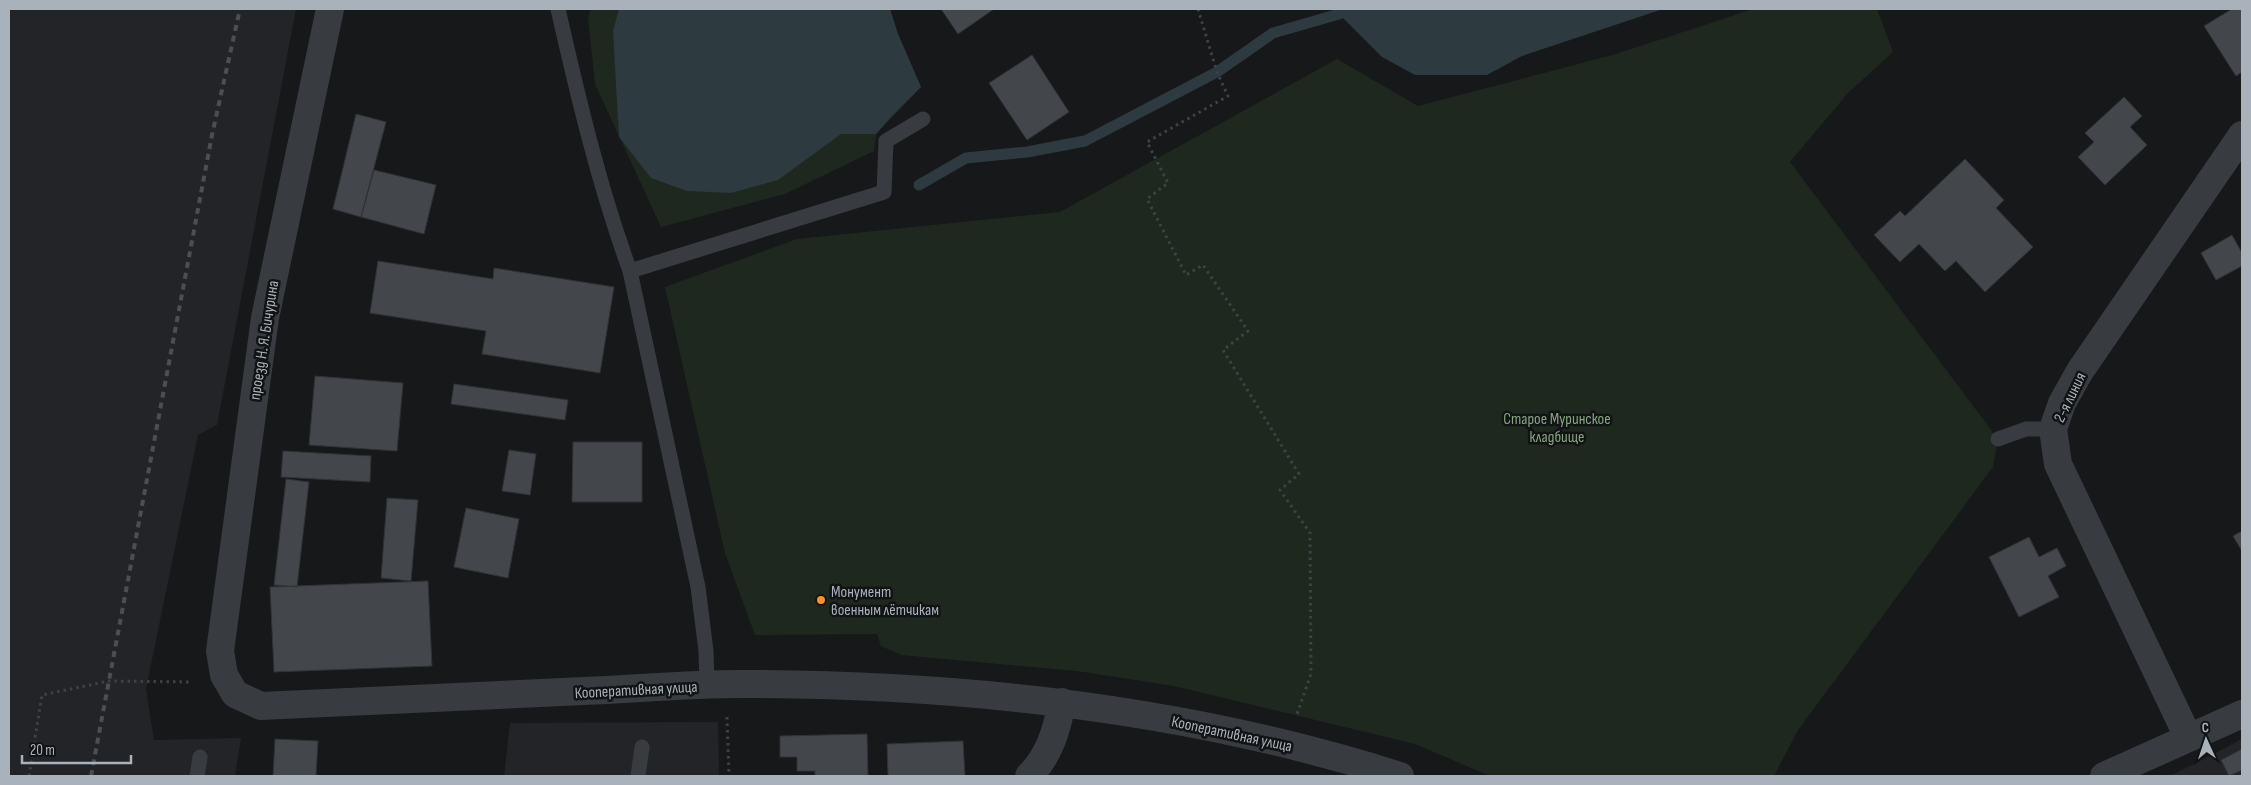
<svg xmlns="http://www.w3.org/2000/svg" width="2251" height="785" font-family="'Sofia Sans Condensed',sans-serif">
  <rect width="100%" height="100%" fill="#17181a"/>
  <path fill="#232427" d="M9 9H296L217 425 198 435 146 689 154 740 241 738 235 776H9Z
    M718 722 719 776H504L510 723Z
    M2242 739V776H2170L2202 760Z"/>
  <path fill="#1f281f" d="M591 9H890L898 34 921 87 876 134 874 151 785 194 661 227 595 84 588 18Z
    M1753 9H1877L1893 52 1848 93 1790 162 1998 439 1993 467 1798 730 1774 776H1490L1415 744 1174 686 1077 671 901 655 881 646 877 634 755 635 725 553 665 287 797 239 1060 212 1337 59 1418 106 1616 54Z"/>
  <path fill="#2d3a3f" d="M619 9H890L898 34 921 87 892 116 876 134H841L778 180 731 193 687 191 651 178 619 137 613 31Z
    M1338 9H1663L1522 56 1487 75H1415L1382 57 1339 14Z"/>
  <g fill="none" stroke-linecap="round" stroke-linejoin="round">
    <path stroke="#2d3a3f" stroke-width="11" d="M919 185 966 158 1027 152 1085 141 1217 72 1273 33 1339 14"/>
  </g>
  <path fill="#43464a" stroke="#313236" d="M941 9H994L958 34Z
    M2232 9H2242V72L2236 76 2204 26Z
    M1032 55 1069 112 1027 140 989 83Z
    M2124 97 2142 116 2130 127 2147 145 2105 185 2078 157 2094 142 2085 133Z
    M356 114 386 122 361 217 333 209Z
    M1965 159 2004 200 1996 208 2033 247 1985 292 1956 261 1945 271 1919 244 1900 262 1874 235 1900 211 1905 216Z
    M374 170 436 185 424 234 361 217Z
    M2232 235 2242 253V266L2216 280 2201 253Z
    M378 261 493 279 494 268 614 287 600 373 482 354 486 331 370 313Z
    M315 376 403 383 397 451 309 445Z
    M454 384 568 400 565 420 451 404Z
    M573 442H642V502H572Z
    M509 450 536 454 530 495 502 491Z
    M283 451 371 456 370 482 281 477Z
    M286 479 309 482 297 587 274 585Z
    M387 498 418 500 411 581 381 578Z
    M466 508 519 519 508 578 454 567Z
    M2242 531V551L2233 536Z
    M2029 537 2039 557 2057 548 2066 566 2048 576 2059 597 2019 617 1989 557Z
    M428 581 432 666 274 672 270 587Z
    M867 734 868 776H815V771H797V757H780V736Z
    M275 739 318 741 316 776H273Z
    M963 741 965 776H888L887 744Z
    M2242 749V770L2229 776 2221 760Z"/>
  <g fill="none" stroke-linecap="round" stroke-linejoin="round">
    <path stroke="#3e4246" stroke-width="3" stroke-dasharray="2.5 4" stroke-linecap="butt" d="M1198 9 1217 72 1228 96 1147 142 1168 183 1147 199 1186 275 1203 265 1248 331 1223 350 1299 474 1280 490 1310 533 1311 674 1297 714
      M727 717 729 776
      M29 776 42 695 109 681 192 682"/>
    <path stroke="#383b3f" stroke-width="15" d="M558 9C578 97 599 186 630 271L698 587 706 651 707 685
      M630 271 884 192 886 141 923 119
      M1998 439 2026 429H2053
      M197 776 200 757
      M638 776 642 747"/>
    <path stroke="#383b3f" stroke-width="28" d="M330 9 265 318 220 651 224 675 235 694 261 706C368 701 476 696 584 691 635 689 688 684 739 684 962 684 1187 708 1400 776
      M2188 737 2058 464 2053 429 2062 403 2080 371 2242 135
      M1029 776C1049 756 1057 730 1062 702
      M2104 776 2242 714"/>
    <path stroke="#4b4f54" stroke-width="4" stroke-dasharray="6 5" stroke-linecap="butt" d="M91 776 212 135 240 9"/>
  </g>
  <circle fill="#fb8f2e" stroke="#121315" stroke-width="2" cx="821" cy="600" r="5"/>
  <g text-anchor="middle" stroke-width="5" stroke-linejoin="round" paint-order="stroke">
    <g font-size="16" fill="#a9b2ba" stroke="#121315">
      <text transform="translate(263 340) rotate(-81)" y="6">проезд Н. Я. Бичурина</text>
      <text transform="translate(2069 397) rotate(-64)" y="6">2-я линия</text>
      <text transform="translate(636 689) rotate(-3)" y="6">Кооперативная улица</text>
      <text transform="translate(1232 733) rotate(12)" y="6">Кооперативная улица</text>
    </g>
    <g font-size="16" fill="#84a67f" stroke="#121315">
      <text x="1557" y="424">Старое Муринское<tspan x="1557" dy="18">кладбище</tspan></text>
    </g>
    <g font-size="16" fill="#a9b2ba" stroke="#121315" text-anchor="start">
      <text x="831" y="597">Монумент<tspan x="831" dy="18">военным лётчикам</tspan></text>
    </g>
  </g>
  <rect width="2251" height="785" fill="none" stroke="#a9b2ba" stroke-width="20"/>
  <g transform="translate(2206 740) rotate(357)" stroke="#121315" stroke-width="4" paint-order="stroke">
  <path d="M0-4L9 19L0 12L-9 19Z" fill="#a9b2ba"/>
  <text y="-8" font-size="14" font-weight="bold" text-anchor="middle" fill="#a9b2ba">С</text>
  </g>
  <path d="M22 755v8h109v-8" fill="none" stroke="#a9b2ba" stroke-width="2.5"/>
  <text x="30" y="755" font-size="15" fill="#a9b2ba" stroke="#121315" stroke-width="4" paint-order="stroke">20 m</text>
</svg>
